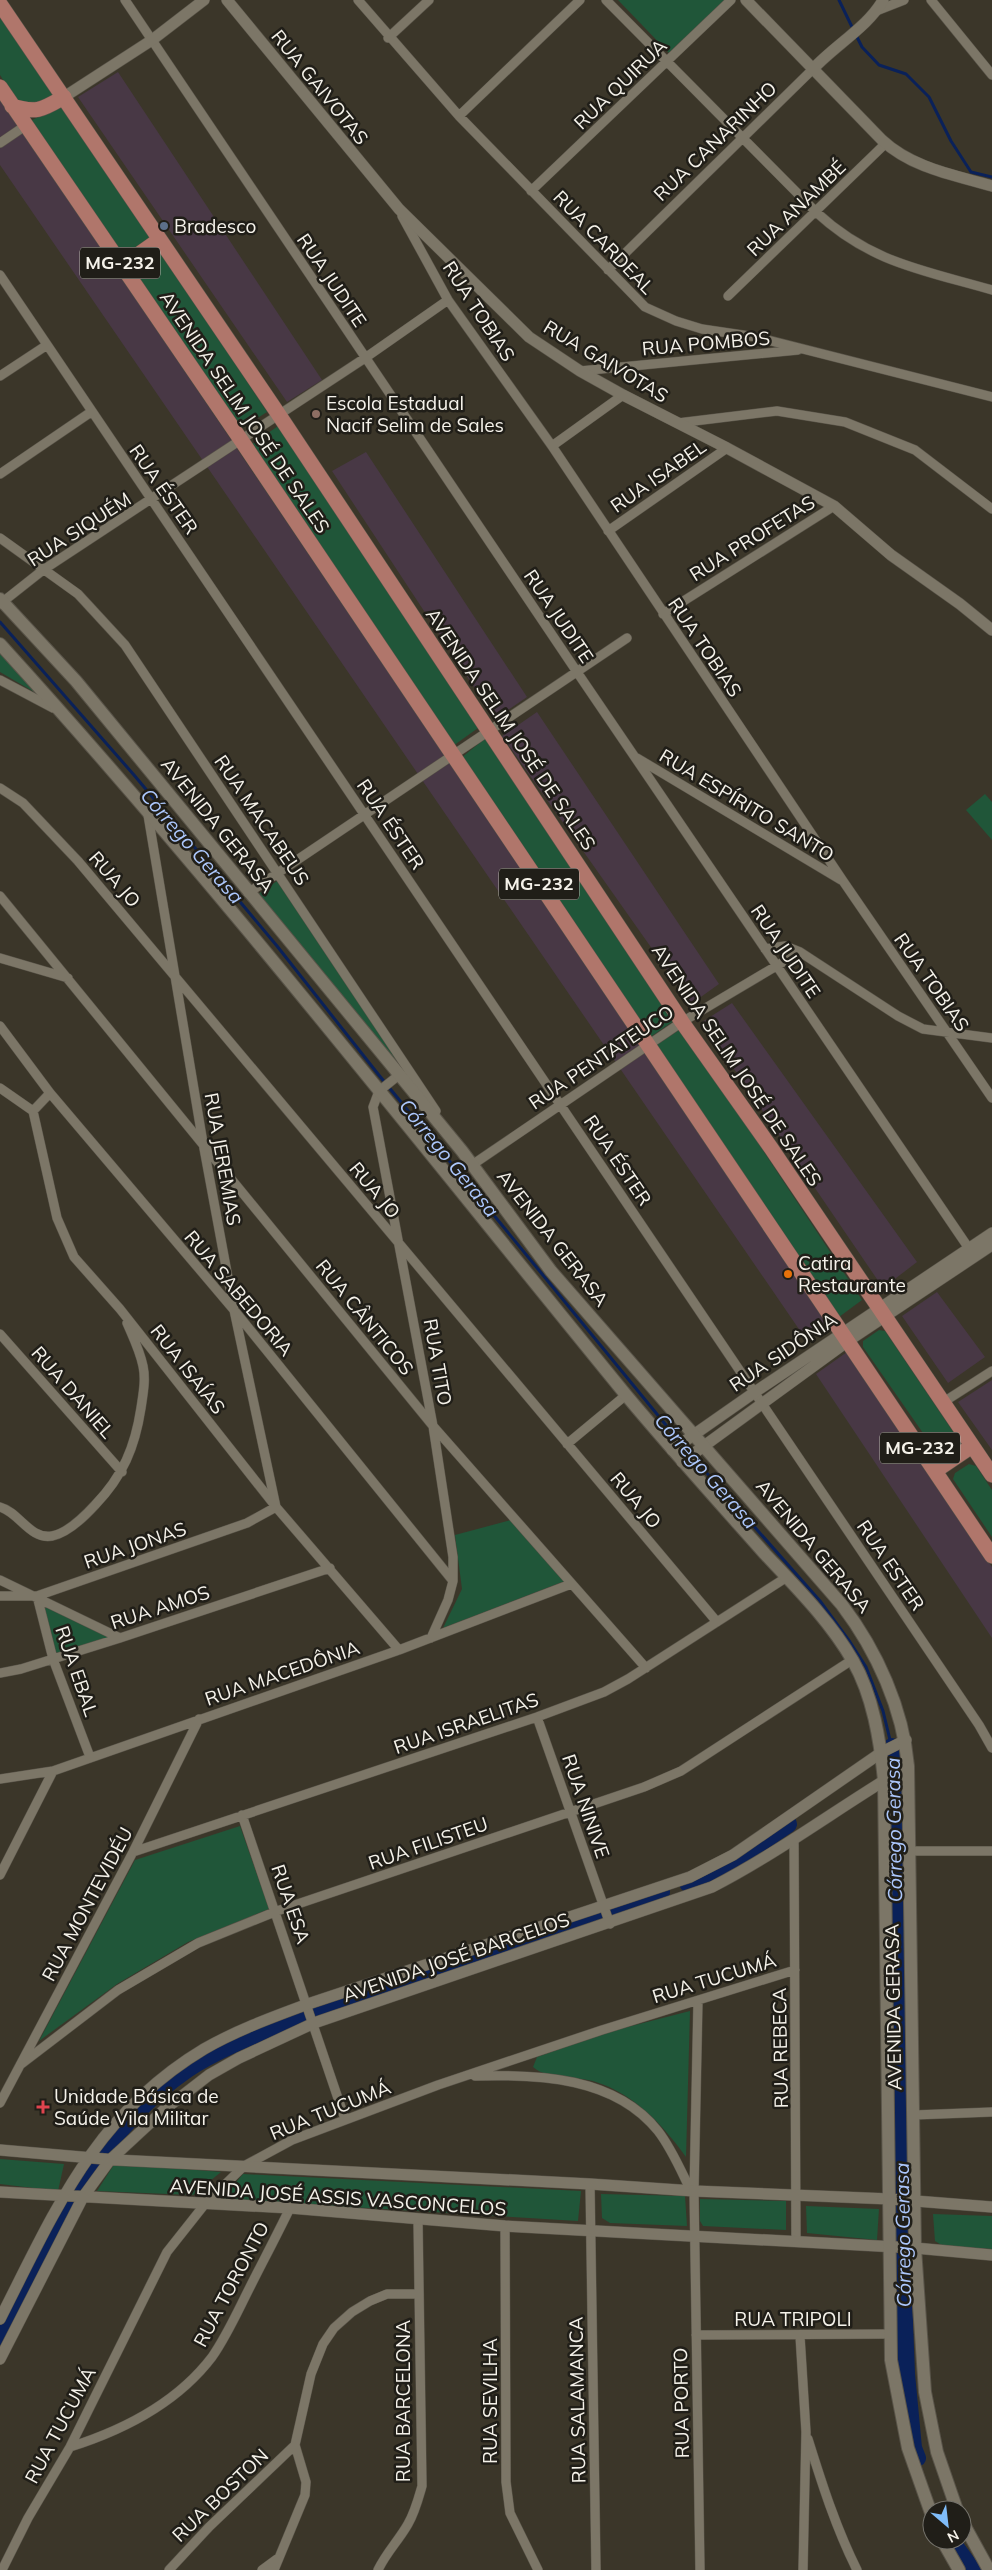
<svg xmlns="http://www.w3.org/2000/svg" width="992" height="2570" font-family="Mulish,sans-serif">
  <rect width="100%" height="100%" fill="#3b3629"/>
  <path fill="#483845" d="M118 72 322 380 287 402 78 97Z
    M0 98 828 1323 805 1338 0 165Z
    M366 452 527 697 495 719 332 471Z
    M537 712 719 984 691 1004 502 736Z
    M732 1003 917 1262 883 1288 702 1022Z
    M937 1292 985 1357 948 1383 902 1316Z
    M847 1352 992 1567V1638L816 1374Z
    M992 1380V1450L958 1402Z"/>
  <path fill="#205639" d="M618 0H725L669 53Z
    M0 15 54 96 32 105 16 100 0 75Z
    M63 105 150 238 122 255 30 121Z
    M159 248 267 412 240 429 132 269Z
    M278 426 478 728 453 746 251 445Z
    M0 650 46 699 0 672Z
    M487 737 675 1020 649 1038 461 758Z
    M985 794 992 802V840L966 810Z
    M277 881 428 1104 257 895Z
    M682 1028 862 1300 839 1317 655 1046Z
    M879 1330 885 1331 958 1439C957 1450 949 1456 939 1456L863 1347V1341Z
    M969 1464 976 1466 992 1490V1537L953 1479 955 1473Z
    M511 1520 565 1581 443 1628 462 1589 455 1535Z
    M41 1600 112 1637 55 1656Z
    M240 1826 269 1909 188 1942 117 1984 39 2041 135 1860Z
    M690 2011 686 2157C663 2125 634 2094 596 2082 575 2075 550 2081 533 2067L537 2057 604 2033Z
    M0 2159 64 2164 58 2191 0 2184Z
    M115 2163 221 2172 193 2195 97 2191Z
    M243 2174 581 2191 578 2221 222 2199Z
    M601 2194 685 2196 687 2226 610 2223 602 2218Z
    M700 2199 786 2201V2230L703 2226 700 2221Z
    M806 2206 879 2209 877 2240 807 2233Z
    M933 2214 992 2216V2249L943 2246 935 2241Z"/>
  <g fill="none" stroke-linecap="round" stroke-linejoin="round">
    <path stroke="#0a2159" stroke-width="3" d="M839 0 853 29
      M856 35 862 47 879 65 906 74 929 97 951 141 971 172 992 177
      M0 622 134 775 277 946 378 1074 679 1441
      M683 1446 820 1601 850 1642 866 1667 883 1711 891 1744"/>
    <path stroke="#0a2159" stroke-width="18" d="M892 1747 902 2271 906 2374 913 2448 917 2458
      M688 1883C724 1867 756 1846 788 1824
      M0 2336 77 2186C107 2142 143 2099 187 2069 216 2050 249 2037 281 2024L661 1892
      M950 2540 972 2570"/>
    <defs>
      <path id="minor" d="M125 0 577 672 972 1253
        M358 0 459 116 645 307 676 321 702 329 756 337 992 397
        M606 0 816 212C871 263 923 270 992 290
        M931 0 992 75
        M876 11 904 0
        M388 38 429 0
        M459 116 580 0
        M0 143 25 126
        M531 191 731 0
        M402 216 448 300 552 446 843 881 992 1098
        M608 270 813 69
        M0 275 979 1725 992 1748
        M728 296 886 143
        M580 371 798 350
        M0 376 47 345
        M678 423 777 411 845 422 915 450 992 509
        M552 446 623 395
        M0 474 91 412
        M608 531 727 448
        M0 538 78 594 125 645 436 1111
        M0 604 43 570 365 358 448 300
        M663 614 834 506
        M0 680 53 708
        M637 758 841 880
        M0 788 23 803 78 861 717 1622
        M248 893 627 638
        M0 896 433 1426 646 1668
        M765 949 785 946 800 952 898 1016 923 1029 992 1038
        M0 958 68 978
        M0 1026 50 1093 234 1310 453 1581
        M399 1075 379 1091 373 1107 433 1426 453 1557V1581L448 1600 431 1638
        M0 1088 33 1111 57 1218 74 1257 120 1309 276 1507 399 1650
        M33 1111 50 1093
        M472 1165 682 1022 800 952
        M0 1334 122 1472
        M942 1403 992 1371
        M567 1444 626 1395
        M0 1507C19 1512 30 1540 52 1536 68 1533 84 1517 95 1505 123 1476 135 1447 141 1408 143 1394 146 1380 143 1366 140 1351 133 1337 127 1323
        M0 1580 120 1638
        M0 1596H37L247 1523 276 1507 234 1310 203 1143 148 815
        M37 1596 53 1659 90 1757
        M0 1673 21 1669 120 1638 330 1568
        M537 1717 610 1924
        M0 1779 53 1771 399 1650 571 1584
        M242 1815 345 2119
        M794 1838 796 2241
        M910 1851H992
        M133 1852 537 1717 604 1692 628 1679 787 1577
        M0 1875 53 1771
        M698 2001 694 2191 700 2570
        M20 2065 118 1990 198 1943 277 1911 644 1787 681 1771 852 1660
        M475 2076C539 2074 615 2077 658 2131 672 2149 681 2171 691 2191
        M0 2103 133 1852 199 1719
        M914 2115 992 2112
        M590 2184 596 2570
        M505 2226 506 2482 510 2513 538 2570
        M696 2335 890 2334
        M800 2336 806 2432 803 2570
        M808 2439C822 2484 836 2528 857 2570
        M70 2447C124 2430 177 2403 212 2357 226 2337 236 2315 247 2293 261 2265 276 2237 290 2208
        M2 2570 28 2518 70 2447 167 2252 205 2204 244 2166 292 2140 438 2085 602 2030 795 1970
        M169 2570 209 2527 295 2445
        M262 2570 277 2559
        M274 2570 305 2495 306 2482 295 2445 311 2374 323 2344 334 2328 352 2312 370 2301 387 2294H419
        M378 2570C386 2553 399 2540 408 2524 415 2512 418 2500 422 2486L418 2220"/>
      <path id="tertiary" d="M227 0 399 209 529 337 580 371 623 395 727 448 834 506 891 555 960 604 992 630
        M746 0 882 140C912 168 954 175 992 186
        M813 69C834 46 869 26 883 0
        M64 97 152 40 204 0
        M672 1450 755 1392 992 1233
        M682 1462 848 1341 992 1245
        M0 2150 116 2160 590 2184 694 2191 890 2199 992 2207
        M0 2192 290 2208 505 2226 915 2248 992 2255
        M0 2319C55 2211 94 2115 204 2049 237 2030 273 2017 308 2004L690 1877 733 1855 882 1752 906 1740
        M0 2359 83 2197 110 2160 165 2109 209 2075 239 2058 314 2023 712 1887C780 1852 842 1805 908 1766"/>
      <path id="secondary" d="M0 599 76 681 462 1151 551 1271 842 1605C877 1651 903 1709 908 1766L915 2248 925 2392 937 2452 957 2510
        M0 644C219 885 420 1143 626 1395 671 1449 718 1501 765 1554 796 1587 830 1621 853 1661 873 1696 880 1740 884 1780L891 2360 908 2448 932 2516
        M962 2521 989 2570
        M942 2540 959 2570"/>
      <path id="primary" d="M0 4 279 415 682 1022 771 1148 992 1475
        M0 87 241 440 992 1556
        M12 106C37 114 43 109 64 97
        M122 266 159 240
        M935 1471 972 1446"/>
    </defs>
    <use href="#minor" stroke="#595449" stroke-width="10"/>
    <use href="#tertiary" stroke="#595449" stroke-width="12"/>
    <use href="#secondary" stroke="#595449" stroke-width="14"/>
    <use href="#primary" stroke="#595449" stroke-width="16"/>
    <use href="#minor" stroke="#7c7667" stroke-width="9"/>
    <use href="#tertiary" stroke="#7c7667" stroke-width="11"/>
    <use href="#secondary" stroke="#7c7667" stroke-width="12"/>
    <use href="#primary" stroke="#b0766b" stroke-width="15"/>
  </g>
  <circle fill="#5c6f8a" stroke="#201e18" stroke-width="2" cx="164" cy="226" r="5"/>
  <circle fill="#8d6e63" stroke="#201e18" stroke-width="2" cx="316" cy="414" r="5"/>
  <circle fill="#e8710a" stroke="#201e18" stroke-width="2" cx="788" cy="1274" r="5"/>
  <path fill="#e0444e" stroke="#201e18" stroke-width="2" d="M40.5 2099.5h5v5h5v5h-5v5h-5v-5h-5v-5h5z"/>
  <g text-anchor="middle" stroke-width="5" stroke-linejoin="round" paint-order="stroke">
    <g fill="#201e18" stroke="#b5b2ab" stroke-width="1">
      <rect x="80" y="247.5" width="80" height="31" rx="4"/>
      <rect x="499" y="868.5" width="80" height="31" rx="4"/>
      <rect x="880" y="1432.5" width="80" height="31" rx="4"/>
    </g>
    <g font-size="18" font-weight="bold" fill="#f5f2ea">
      <text x="120" y="269">MG-232</text>
      <text x="539" y="890">MG-232</text>
      <text x="920" y="1454">MG-232</text>
    </g>
    <g font-size="19" fill="#f5f2ea" stroke="#201e18">
      <text transform="translate(620 84) rotate(-44)" y="7">RUA QUIRUA</text>
      <text transform="translate(320 87) rotate(51)" y="7">RUA GAIVOTAS</text>
      <text transform="translate(715 141) rotate(-44)" y="7">RUA CANARINHO</text>
      <text transform="translate(796 208) rotate(-44)" y="7">RUA ANAMBÉ</text>
      <text transform="translate(604 242) rotate(46)" y="7">RUA CARDEAL</text>
      <text transform="translate(332 280) rotate(56)" y="7">RUA JUDITE</text>
      <text transform="translate(479 311) rotate(57)" y="7">RUA TOBIAS</text>
      <text transform="translate(706 343) rotate(-5)" y="7">RUA POMBOS</text>
      <text transform="translate(606 361) rotate(31)" y="7">RUA GAIVOTAS</text>
      <text transform="translate(245 412) rotate(56)" y="7">AVENIDA SELIM JOSÉ DE SALES</text>
      <text transform="translate(658 476) rotate(-35)" y="7">RUA ISABEL</text>
      <text transform="translate(164 489) rotate(55)" y="7">RUA ÉSTER</text>
      <text transform="translate(79 529) rotate(-33)" y="7">RUA SIQUÉM</text>
      <text transform="translate(752 538) rotate(-32)" y="7">RUA PROFETAS</text>
      <text transform="translate(559 616) rotate(56)" y="7">RUA JUDITE</text>
      <text transform="translate(705 647) rotate(56)" y="7">RUA TOBIAS</text>
      <text transform="translate(511 729) rotate(56)" y="7">AVENIDA SELIM JOSÉ DE SALES</text>
      <text transform="translate(747 805) rotate(31)" y="7">RUA ESPÍRITO SANTO</text>
      <text transform="translate(262 820) rotate(56)" y="7">RUA MACABEUS</text>
      <text transform="translate(391 824) rotate(56)" y="7">RUA ÉSTER</text>
      <text transform="translate(218 825) rotate(51)" y="7">AVENIDA GERASA</text>
      <text transform="translate(115 879) rotate(49)" y="7">RUA JO</text>
      <text transform="translate(786 951) rotate(56)" y="7">RUA JUDITE</text>
      <text transform="translate(932 982) rotate(55)" y="7">RUA TOBIAS</text>
      <text transform="translate(601 1057) rotate(-34)" y="7">RUA PENTATEUCO</text>
      <text transform="translate(737 1065) rotate(56)" y="7">AVENIDA SELIM JOSÉ DE SALES</text>
      <text transform="translate(223 1159) rotate(80)" y="7">RUA JEREMIAS</text>
      <text transform="translate(618 1160) rotate(56)" y="7">RUA ÉSTER</text>
      <text transform="translate(375 1190) rotate(50)" y="7">RUA JO</text>
      <text transform="translate(553 1238) rotate(52)" y="7">AVENIDA GERASA</text>
      <text transform="translate(239 1293) rotate(50)" y="7">RUA SABEDORIA</text>
      <text transform="translate(365 1317) rotate(51)" y="7">RUA CÂNTICOS</text>
      <text transform="translate(783 1352) rotate(-34)" y="7">RUA SIDÔNIA</text>
      <text transform="translate(438 1362) rotate(80)" y="7">RUA TITO</text>
      <text transform="translate(188 1369) rotate(52)" y="7">RUA ISAÍAS</text>
      <text transform="translate(73 1392) rotate(49)" y="7">RUA DANIEL</text>
      <text transform="translate(636 1500) rotate(50)" y="7">RUA JO</text>
      <text transform="translate(135 1545) rotate(-19)" y="7">RUA JONAS</text>
      <text transform="translate(814 1546) rotate(50)" y="7">AVENIDA GERASA</text>
      <text transform="translate(891 1565) rotate(56)" y="7">RUA ESTER</text>
      <text transform="translate(160 1607) rotate(-18)" y="7">RUA AMOS</text>
      <text transform="translate(77 1671) rotate(71)" y="7">RUA EBAL</text>
      <text transform="translate(282 1673) rotate(-19)" y="7">RUA MACEDÔNIA</text>
      <text transform="translate(466 1723) rotate(-19)" y="7">RUA ISRAELITAS</text>
      <text transform="translate(586 1806) rotate(71)" y="7">RUA NINIVE</text>
      <text transform="translate(428 1843) rotate(-19)" y="7">RUA FILISTEU</text>
      <text transform="translate(87 1904) rotate(-62)" y="7">RUA MONTEVIDÉU</text>
      <text transform="translate(291 1904) rotate(71)" y="7">RUA ESA</text>
      <text transform="translate(456 1957) rotate(-19)" y="7">AVENIDA JOSÉ BARCELOS</text>
      <text transform="translate(714 1978) rotate(-17)" y="7">RUA TUCUMÁ</text>
      <text transform="translate(893 2007) rotate(-91)" y="7">AVENIDA GERASA</text>
      <text transform="translate(780 2048) rotate(-91)" y="7">RUA REBECA</text>
      <text transform="translate(330 2110) rotate(-22)" y="7">RUA TUCUMÁ</text>
      <text transform="translate(338 2197) rotate(4)" y="7">AVENIDA JOSÉ ASSIS VASCONCELOS</text>
      <text transform="translate(231 2284) rotate(-62)" y="7">RUA TORONTO</text>
      <text x="793" y="2326">RUA TRIPOLI</text>
      <text transform="translate(577 2400) rotate(-91)" y="7">RUA SALAMANCA</text>
      <text transform="translate(403 2401) rotate(-90)" y="7">RUA BARCELONA</text>
      <text transform="translate(490 2401) rotate(-90)" y="7">RUA SEVILHA</text>
      <text transform="translate(681 2403) rotate(-91)" y="7">RUA PORTO</text>
      <text transform="translate(60 2425) rotate(-62)" y="7">RUA TUCUMÁ</text>
      <text transform="translate(220 2495) rotate(-44)" y="7">RUA BOSTON</text>
    </g>
    <g font-size="19" fill="#f5f2ea" stroke="#201e18" text-anchor="start">
      <text x="174" y="233">Bradesco</text>
      <text x="326" y="410">Escola Estadual<tspan x="326" dy="22">Nacif Selim de Sales</tspan></text>
      <text x="798" y="1270">Catira<tspan x="798" dy="22">Restaurante</tspan></text>
      <text x="54" y="2103">Unidade Básica de<tspan x="54" dy="22">Saúde Vila Militar</tspan></text>
    </g>
    <g font-size="20" font-style="italic" fill="#acc7fc" stroke="#201e18">
      <text transform="translate(192 846) rotate(49)" y="7">Córrego Gerasa</text>
      <text transform="translate(449 1158) rotate(51)" y="7">Córrego Gerasa</text>
      <text transform="translate(706 1471) rotate(49)" y="7">Córrego Gerasa</text>
      <text transform="translate(894 1830) rotate(-91)" y="7">Córrego Gerasa</text>
      <text transform="translate(903 2235) rotate(-91)" y="7">Córrego Gerasa</text>
    </g>
  </g>
  <g transform="translate(947 2525) rotate(152)"><circle r="24" fill="#201e18" stroke="#75736c"/>
  <path d="M0-4L9 19L0 12L-9 19Z" fill="#80bdfa"/>
  <text y="-8" font-size="14" font-weight="bold" text-anchor="middle" fill="#f5f2ea">N</text>
  </g>
</svg>
